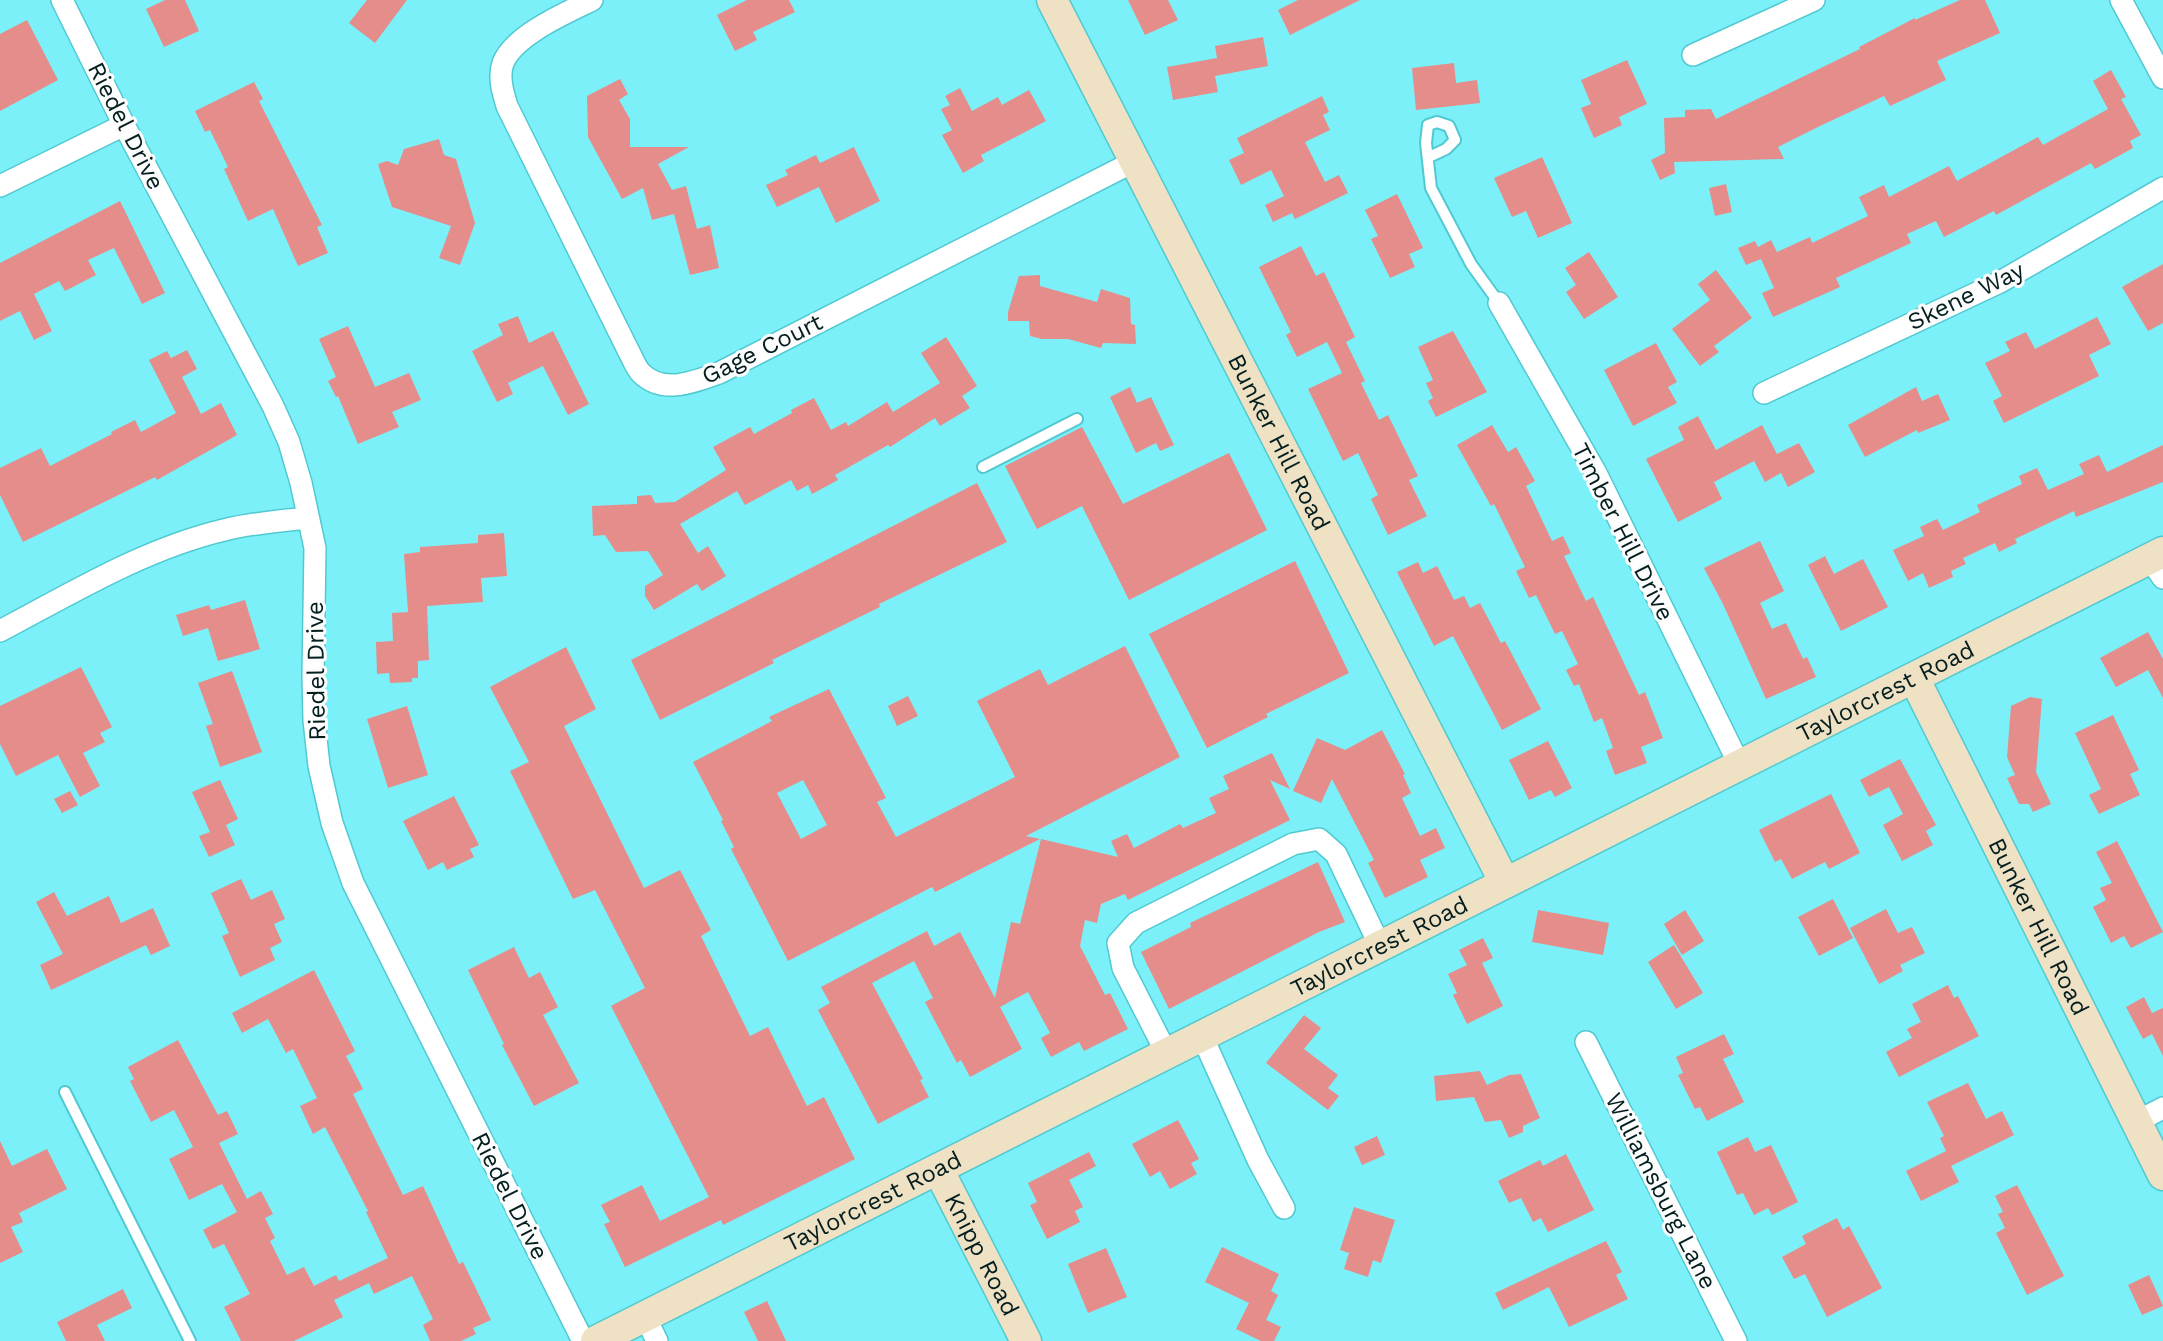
<svg xmlns="http://www.w3.org/2000/svg" width="2163" height="1341" font-family="'Work Sans',sans-serif">
  <rect width="100%" height="100%" fill="#7cf0f8"/>
  <path fill="#e48d8b" fill-rule="evenodd" d="M165 0H185L199 31 164 47 146 9Z
    M367 0H407L375 43 349 23Z
    M747 0H789L795 12 753 32 757 40 735 51 717 15Z
    M1128 0H1168L1178 20 1145 35Z
    M1298 0H1360L1290 35 1278 10Z
    M1960 0H1985L2000 33 1937 61 1946 80 1890 106 1884 96 1820 126 1778 147 1784 159 1674 162 1675 173 1660 180 1651 160 1665 153 1664 118 1685 117V110L1711 109 1716 119 1860 49 1859 47 1915 18V20Z
    M27 20 58 80 0 111V34Z
    M1263 37 1268 66 1215 76 1218 92 1173 100 1167 67 1217 58 1215 46Z
    M1627 60 1647 104 1619 117 1622 125 1594 138 1581 108 1591 104 1581 80Z
    M1454 63 1456 83 1477 80 1480 103 1416 110 1412 68Z
    M2111 70 2126 97 2121 99 2141 135 2130 141 2133 148 2095 169 2091 163 1996 215 1994 211 1944 237 1936 221 1907 234 1911 243 1836 278 1840 287 1773 317 1762 293 1774 288 1761 259 1746 265 1738 248 1755 241 1758 247 1771 240 1777 252 1810 237 1812 243 1868 216 1859 197 1884 185 1889 197 1949 166 1957 181 2038 137 2043 145 2108 109 2093 81Z
    M620 79 628 94 619 100 630 119V147H689L658 164 672 190 686 186 697 229 710 225 719 268 690 275 674 214 652 220 643 188 622 199 588 137 587 96Z
    M254 82 263 99 259 101 322 225 317 227 328 253 298 266 273 209 248 221 224 169 228 167 210 130 205 132 195 111Z
    M960 88 972 111 998 97 1002 105 1029 90 1046 121 981 155 984 161 963 173 942 135 952 130 941 109 950 105 945 96Z
    M1322 96 1329 112 1323 115 1330 130 1305 142 1325 182 1339 175 1348 193 1295 219 1292 213 1273 222 1265 205 1284 196 1271 170 1241 185 1229 160 1244 153 1237 138Z
    M439 139 444 155 456 159 475 223 460 265 439 258 451 226 392 207 378 164 387 161 398 165 404 149Z
    M854 147 880 201 836 223 819 187 777 207 766 185 788 175 785 170 816 155 820 163Z
    M1542 157 1572 223 1538 238 1526 211 1512 217 1494 178Z
    M1726 184 1732 212 1715 216 1709 188Z
    M1397 194 1423 248 1409 254 1415 267 1390 278 1371 239 1378 236 1365 210Z
    M120 201 165 293 142 304 114 248 88 260 96 275 65 291 59 281 34 294 52 331 34 340 20 311 0 321V263Z
    M1301 246 1316 276 1324 272 1355 337 1346 342 1365 381 1361 383 1379 420 1388 415 1418 476 1409 480 1427 516 1388 535 1371 499 1378 495 1358 453 1343 461 1308 389 1342 373 1327 342 1297 357 1286 335 1291 332 1259 267Z
    M1589 252 1618 297 1584 319 1566 292 1576 285 1565 268Z
    M2163 264V323L2148 331 2122 287Z
    M1716 270 1752 318 1714 346 1719 352 1700 366 1672 329 1710 300 1698 284Z
    M1040 275V286L1097 302 1101 289 1130 298 1131 324 1135 325 1136 344 1103 343 1101 348 1068 339H1042L1030 336 1029 321H1008V312L1019 276Z
    M518 316 529 343 553 331 589 404 568 415 543 366 508 383 513 394 497 402 472 351 503 335 498 324Z
    M2097 317 2111 344 2089 355 2099 376 2004 423 1993 401 2002 396 1985 363 2010 351 2005 342 2026 332 2035 349Z
    M348 326 375 387 409 373 421 400 392 412 399 427 358 444 338 396 336 397 328 381 336 377 319 339Z
    M1453 331 1487 392 1436 417 1428 401 1433 398 1426 383 1433 380 1418 347Z
    M946 337 977 386 962 396 970 408 940 426 935 418 890 447 888 445 835 475 838 480 812 494 808 485 797 491 791 480 745 505 737 491 680 524 698 553 708 546 726 576 702 591 697 584 654 610 645 596V586L663 575 648 551 616 552 605 535 593 536 592 506 637 504V496L651 495 655 503 675 502 726 470 713 447 750 427 754 434 792 413 791 410 814 398 831 430 846 422 848 426 887 402 893 412 940 383 921 353Z
    M1656 343 1677 382 1668 387 1677 403 1633 426 1604 370Z
    M187 350 197 369 182 377 201 414 221 403 237 435 157 480 155 477 23 542 0 495V468L41 448 50 466 112 434 111 432 135 420 141 432 176 413 149 360 167 351 171 358Z
    M1130 387 1137 403 1151 397 1174 445 1160 451 1156 443 1136 453 1110 397Z
    M1916 387 1922 401 1938 394 1950 420 1918 433 1917 430 1865 457 1848 425Z
    M1698 416 1716 450 1762 425 1777 454 1799 443 1815 472 1788 487 1781 473 1765 482 1754 461 1714 482 1722 499 1678 522 1646 459 1684 440 1678 427Z
    M1492 425 1508 452 1516 447 1535 481 1526 486 1552 541 1563 536 1571 553 1564 556 1586 601 1593 597 1639 695 1645 692 1663 738 1641 747 1647 763 1615 775 1606 751 1613 748 1602 718 1594 722 1579 684 1574 686 1566 670 1578 664 1562 631 1555 634 1536 595 1529 598 1516 571 1525 567 1494 504 1491 506 1457 445Z
    M1082 427 1123 504 1229 453 1267 530 1129 600 1082 506 1037 529 1005 466Z
    M2163 445V482L2076 517 2074 511 2015 539 2017 543 1999 552 1995 543 1963 558 1966 564 1951 571 1953 577 1929 588 1923 573 1908 581 1893 550 1924 536 1920 527 1937 519 1943 530 1980 512 1977 505 2022 484 2019 476 2037 468 2048 490 2084 474 2079 464 2099 455 2107 472Z
    M977 483 1007 542 879 604 880 607 772 660 774 663 660 720 631 660Z
    M504 533 507 576 481 578 483 602 427 606 429 660 418 661V678H412V682L390 683 389 673 377 674 376 642 393 641 392 613 408 612 404 554 420 552V547L478 543V535Z
    M1760 541 1784 591 1760 603 1772 629 1786 623 1803 659 1807 657 1816 677 1766 699 1723 604 1704 568Z
    M1825 556 1834 574 1863 559 1888 607 1841 631 1808 565Z
    M1295 561 1349 673 1266 714 1268 717 1207 748 1149 634Z
    M1418 562 1423 573 1437 566 1454 600 1464 596 1470 608 1480 603 1501 643 1505 641 1541 709 1502 730 1453 636 1434 646 1397 572Z
    M245 600 260 649 218 661 208 628 183 636 176 615 209 605 211 610Z
    M2148 632 2163 659V698L2148 670 2116 687 2100 658Z
    M1125 646 1180 757 1026 836 1040 839 935 892 932 887 788 961 731 849 734 847 721 821 723 820 693 762 772 721 769 717 829 689 886 798 877 802 896 837 1015 777 977 701 1040 669 1048 685ZM803 780 827 825 801 839 777 793Z
    M566 647 596 709 564 726 644 888 680 870 711 930 701 936 750 1036 768 1027 807 1106 824 1097 855 1159 723 1225 721 1220 625 1267 604 1224 610 1222 601 1205 642 1185 660 1221 709 1197 611 1006 645 988 595 890 573 899 510 771 529 762 490 687Z
    M81 667 112 727 100 733 105 742 83 753 100 786 80 797 58 755 16 776 0 744V706Z
    M232 671 262 752 220 767 206 726 213 724 198 683Z
    M908 696 918 716 897 726 888 706Z
    M2030 697 2042 699 2036 772 2051 804 2033 812 2029 804H2019L2007 778 2015 775 2007 757 2011 706Z
    M407 706 428 775 388 788 367 719Z
    M2113 715 2139 770 2130 774 2140 795 2099 814 2089 795 2101 789 2075 733Z
    M1382 730 1405 774 1403 775 1411 793 1402 798 1420 836 1436 828 1445 848 1420 860 1428 877 1385 898 1368 863 1374 860 1332 779 1321 803 1293 791 1317 738 1345 750Z
    M1548 741 1572 788 1555 797 1551 790 1529 800 1509 760Z
    M1272 753 1290 789 1270 780 1290 820 1128 900 1125 894 1101 904 1097 923 1085 920 1080 946 1105 995 1110 993 1128 1029 1084 1051 1079 1042 1051 1057 1041 1038 1050 1033 1028 992 1000 1007 1022 1049 970 1077 961 1060 957 1063 925 1002 933 998 914 961 872 983 923 1079 920 1080 929 1097 878 1124 818 1010 830 1003 821 987 927 931 934 946 960 932 995 998 1011 922 1020 924 1041 839 1118 857 1111 841 1127 834 1134 848 1180 824 1183 828 1216 813 1209 798 1229 789 1223 776Z
    M1900 759 1936 825 1926 831 1933 845 1902 861 1883 825 1903 814 1889 787 1869 797 1860 780Z
    M220 780 238 819 226 825 235 845 209 857 199 836 210 832 192 792Z
    M70 791 78 805 62 813 54 799Z
    M1831 794 1860 853 1829 869 1825 862 1792 879 1781 859 1775 862 1759 830Z
    M454 796 479 845 470 849 474 857 447 870 443 862 428 870 403 821Z
    M2117 841 2163 932 2131 948 2124 936 2111 943 2093 907 2106 900 2100 888 2112 883 2096 852Z
    M1318 862 1345 922 1319 932 1169 1009 1141 952 1191 927 1190 923Z
    M241 879 251 900 272 890 285 919 274 924 282 942 270 948 275 960 240 977 222 936 229 933 211 893Z
    M54 892 67 916 109 896 121 923 153 908 170 946 151 955 146 945 51 990 40 965 63 954 36 902Z
    M1833 899 1853 938 1819 956 1798 917Z
    M1886 909 1898 933 1912 927 1925 953 1900 965 1903 971 1879 984 1850 928Z
    M1538 910 1609 923 1603 955 1532 942Z
    M1685 910 1704 941 1682 955 1664 924Z
    M1483 938 1493 958 1482 963 1503 1006 1467 1024 1453 995 1457 993 1448 974 1467 965 1459 950Z
    M1674 945 1703 993 1676 1009 1648 962Z
    M514 947 529 978 540 972 558 1007 543 1015 579 1083 534 1106 502 1045 504 1044 468 970Z
    M314 970 355 1051 346 1056 363 1089 353 1094 403 1195 423 1186 459 1264 463 1262 491 1320 473 1328 476 1334 461 1341H430L423 1325 433 1319 412 1276 374 1294 369 1283 334 1300 343 1317 294 1341H241L224 1307 250 1294 224 1244 213 1249 203 1230 237 1212 222 1184 189 1200 169 1159 193 1147 174 1110 151 1122 130 1081 134 1079 128 1067 178 1040 218 1115 227 1111 238 1134 219 1143 247 1199 261 1191 273 1214 265 1218 275 1238 270 1241 287 1275 304 1267 314 1286 336 1275 339 1281 388 1258 366 1212 368 1211 325 1127 313 1134 300 1106 317 1098 293 1049 286 1053 268 1019 242 1033 232 1013Z
    M1948 985 1954 998 1958 996 1979 1036 1899 1077 1886 1052 1912 1038 1907 1029 1921 1022 1912 1004Z
    M2144 997 2152 1013 2163 1008V1056L2152 1034 2143 1039 2126 1007Z
    M1304 1015 1321 1028 1304 1049 1338 1075 1328 1088 1339 1096 1328 1110 1266 1063Z
    M1724 1034 1734 1054 1723 1059 1744 1102 1707 1121 1700 1107 1695 1109 1678 1075 1683 1073 1676 1057Z
    M1480 1071 1487 1085 1509 1075 1521 1074 1540 1118 1523 1126V1132L1509 1138 1501 1120 1485 1122 1474 1097 1436 1101 1434 1076Z
    M1968 1083 1986 1119 2002 1111 2014 1135 1951 1166 1959 1182 1921 1201 1906 1171 1946 1151 1940 1138 1944 1136 1927 1102Z
    M1178 1120 1199 1159 1191 1163 1197 1174 1170 1189 1160 1171 1150 1177 1132 1144Z
    M1377 1136 1385 1155 1362 1165 1354 1147Z
    M1748 1137 1755 1152 1771 1145 1798 1202 1772 1215 1768 1208 1754 1215 1743 1193 1737 1195 1717 1152Z
    M0 1141 12 1166 47 1149 67 1189 19 1213 23 1222 11 1227 23 1252 0 1263Z
    M1089 1152 1096 1166 1069 1180 1083 1207 1075 1211 1080 1222 1047 1239 1030 1205 1037 1202 1028 1183Z
    M1566 1154 1594 1210 1548 1232 1541 1218 1533 1222 1521 1198 1509 1203 1498 1181 1540 1160 1543 1166Z
    M2017 1185 2064 1276 2027 1295 1996 1233 2005 1228 1998 1214 2003 1212 1995 1196Z
    M1354 1207 1395 1220 1381 1263 1373 1260 1368 1277 1344 1269 1349 1253 1340 1250Z
    M1837 1218 1843 1230 1849 1226 1882 1288 1827 1317 1805 1274 1794 1279 1782 1257 1806 1244 1802 1236Z
    M1606 1241 1622 1272 1616 1275 1628 1299 1569 1327 1549 1287 1503 1310 1495 1293Z
    M1222 1247 1279 1274 1271 1291 1278 1295 1266 1320 1281 1327 1274 1341H1261L1236 1329 1249 1303 1205 1282Z
    M1106 1248 1127 1297 1088 1313 1068 1264Z
    M2149 1275 2163 1306 2142 1315 2128 1285Z
    M123 1289 132 1308 97 1325 105 1341H66L57 1322Z
    M767 1301 786 1341H758L744 1312Z"/>
  <g fill="none" stroke-linecap="round" stroke-linejoin="round">
    <defs>
      <path id="lane" d="M1429 157 1446 149 1455 140 1449 126 1437 122 1428 125 1426 143 1431 188 1471 264 1499 303
        M983 467 1077 419
        M65 1092 190 1341"/>
      <path id="street" d="M62 0 124 125 273 406 289 442 301 483 315 548 313 676 314 720 319 766 332 823 353 883 583 1341
        M592 0C566 13 514 35 503 63 498 77 503 93 507 106L630 354C633 359 636 368 641 373 663 395 694 382 719 373L1135 161
        M2121 0 2163 78
        M1693 55 1814 0
        M0 186 124 125
        M1499 303 1596 473 1740 766
        M1764 393 2000 282 2163 188
        M2150 559 2163 578
        M0 631C72 593 144 549 224 530 251 523 280 521 308 518
        M1202 1036 1258 1160 1284 1208
        M1586 1042 1736 1341
        M1167 1054 1123 968 1118 943 1136 923 1293 844 1319 839 1336 854 1380 946
        M2136 1122 2163 1108
        M645 1316 657 1341"/>
      <g id="secondary">
        <path id="s1" d="M1052 0 1505 883"/>
        <path id="s2" d="M1914 678 2163 1175"/>
        <path id="s3" d="M938 1169 1026 1341"/>
        <path id="s4" d="M596 1341 2163 552"/>
      </g>
    </defs>
    <use href="#lane" stroke="#51c9d1" stroke-width="14"/>
    <use href="#street" stroke="#51c9d1" stroke-width="24"/>
    <use href="#secondary" stroke="#51c9d1" stroke-width="33"/>
    <use href="#lane" stroke="#fff" stroke-width="10"/>
    <use href="#street" stroke="#fff" stroke-width="21"/>
    <use href="#secondary" stroke="#efe1c3" stroke-width="30"/>
  </g>
  <g text-anchor="middle" stroke-width="6" stroke-linejoin="round" paint-order="stroke">
    <g font-size="24" fill="#041e20" stroke="#fcfcfc">
      <text transform="translate(126 126) rotate(63)" y="8">Riedel Drive</text>
      <text transform="translate(1966 296) rotate(-26)" y="8">Skene Way</text>
      <text transform="translate(762 349) rotate(-26)" y="8">Gage Court</text>
      <text dy="8" stroke="none"><textPath href="#s1" startOffset="497">Bunker Hill Road</textPath></text>
      <text transform="translate(1623 532) rotate(63)" y="8">Timber Hill Drive</text>
      <text transform="translate(316 671) rotate(-91)" y="8">Riedel Drive</text>
      <text dy="8" stroke="none"><textPath href="#s4" startOffset="1444">Taylorcrest Road</textPath></text>
      <text dy="8" stroke="none"><textPath href="#s2" startOffset="278">Bunker Hill Road</textPath></text>
      <text dy="8" stroke="none"><textPath href="#s4" startOffset="877">Taylorcrest Road</textPath></text>
      <text transform="translate(1661 1191) rotate(63)" y="8">Williamsburg Lane</text>
      <text transform="translate(510 1196) rotate(63)" y="8">Riedel Drive</text>
      <text dy="8" stroke="none"><textPath href="#s4" startOffset="310">Taylorcrest Road</textPath></text>
      <text dy="8" stroke="none"><textPath href="#s3" startOffset="96">Knipp Road</textPath></text>
    </g>
  </g>
</svg>
